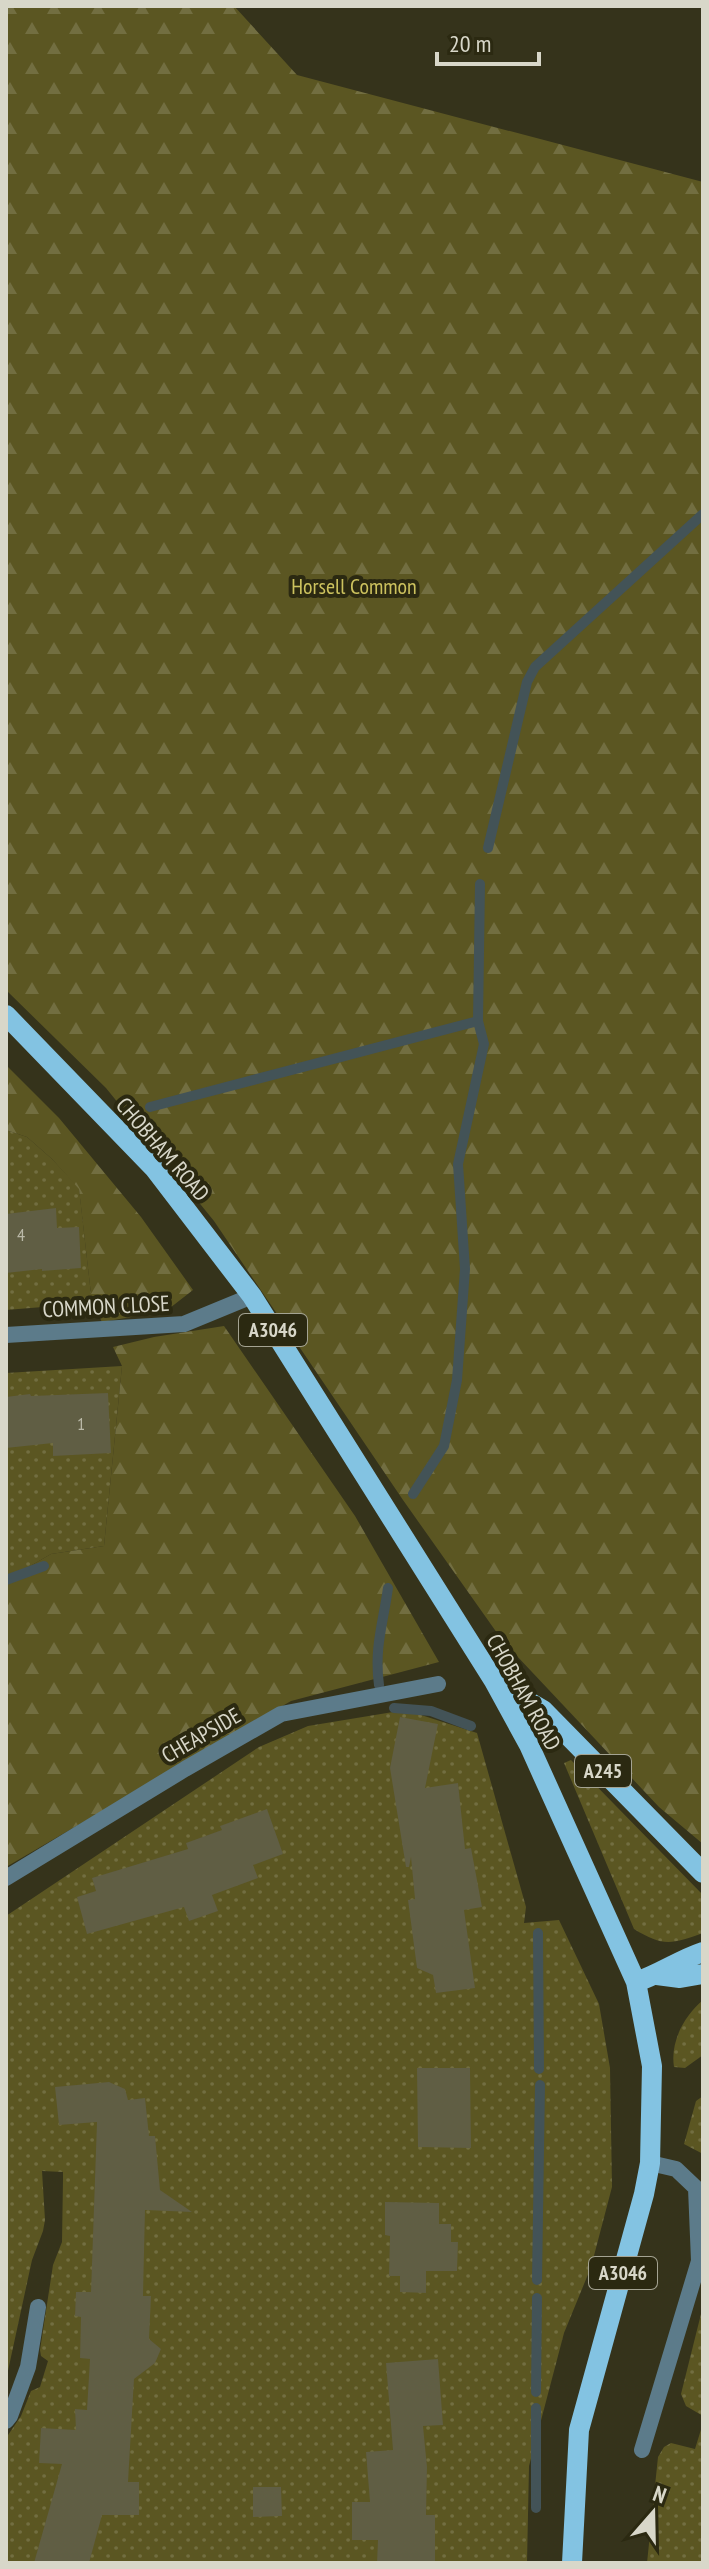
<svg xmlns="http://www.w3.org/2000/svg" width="709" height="2569" font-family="'PT Sans Narrow',sans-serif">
  <defs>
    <pattern id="grass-dots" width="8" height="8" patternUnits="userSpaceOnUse" patternTransform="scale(2)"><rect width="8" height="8" fill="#5b5622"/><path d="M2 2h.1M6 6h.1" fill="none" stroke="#726e41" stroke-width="1.8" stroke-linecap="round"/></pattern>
    <pattern id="forest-firs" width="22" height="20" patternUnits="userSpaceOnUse" patternTransform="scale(2)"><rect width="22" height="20" fill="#5b5622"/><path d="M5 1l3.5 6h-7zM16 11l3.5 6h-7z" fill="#726e41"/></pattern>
  </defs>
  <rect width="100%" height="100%" fill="#35331b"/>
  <path fill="url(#grass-dots)" d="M6 1130 27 1137 52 1159 79 1188 92 1303 6 1310Z
    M122 1366 104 1546 51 1554 6 1580V1373Z
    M393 1712 418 1714 477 1733 526 1907 524 1923 559 1920 599 2004 610 2068 612 2187 591 2267 564 2333 529 2466 527 2563H6V2438L21 2416 31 2391 40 2387 48 2361 41 2356 40 2350 53 2265 62 2242 63 2179V2172L42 2171 45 2220 43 2231 32 2260 6 2380V1916L259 1747 308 1726Z
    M571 1760 703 1895V1933C672 1944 663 1947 634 1929L564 1763Z
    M703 2000V2055L685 2068 674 2067C670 2042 684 2016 703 2000Z
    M703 2096V2154L684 2144 696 2101Z
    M703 2306V2416L686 2406 681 2394Z
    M703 2423V2563H647L658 2457 664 2447 671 2443 695 2449Z"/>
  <path fill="url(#forest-firs)" d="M6 6H234L297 75 703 182V1844L659 1807 502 1640 403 1500 214 1221 106 1088 6 990Z
    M6 1065 59 1118 141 1217 193 1290 166 1311 102 1322 92 1303 79 1189 52 1159 27 1137 6 1130Z
    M224 1326 355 1516 439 1662 291 1701 6 1867V1580L51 1554 104 1546 122 1366 113 1347 154 1337Z"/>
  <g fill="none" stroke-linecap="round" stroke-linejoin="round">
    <path stroke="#435357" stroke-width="10" d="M488 848 527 682 535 667 703 514
      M150 1107 478 1021
      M413 1494 444 1446 457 1380 465 1269 458 1164 484 1044 478 1021 480 884
      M6 1580 44 1566
      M379 1685C374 1648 383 1624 388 1588
      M394 1708 431 1711 471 1726
      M538 1933 539 2069
      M537 2280 540 2085
      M536 2392 537 2298
      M536 2408V2508"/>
  </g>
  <path fill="#605e44" d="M56 1208 57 1228 79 1227 81 1268 42 1271V1269L6 1273V1214Z
    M108 1393 111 1453 53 1456V1443L6 1448V1397L30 1394 31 1396Z
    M400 1717 438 1724 425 1788 458 1783 465 1849 471 1848 482 1907 464 1910 475 1988 436 1993 433 1975 417 1968 408 1900 415 1899 411 1857 409 1867H406L390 1768Z
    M267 1809 283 1854 253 1865 258 1878 212 1895 218 1911 189 1921 184 1907 87 1934 77 1897 96 1891 92 1878 188 1849 186 1843 222 1830 220 1826Z
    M417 2068H470L471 2148 418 2147Z
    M109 2082 125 2089 128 2100 145 2098 149 2136H155L160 2190 192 2212 145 2210 143 2296H151L149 2339 161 2349 155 2363 134 2379 128 2482H139V2515H102L89 2563H34L62 2464 39 2463 41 2428 76 2430 75 2409 87 2410 90 2359 80 2358 81 2317 75 2316 76 2292H91L97 2122 59 2125 55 2087Z
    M385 2202 439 2203V2224H451V2242H458L457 2271H426V2293L400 2292V2276H389L390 2236 385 2235Z
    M438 2359 443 2425 423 2426 427 2467 426 2515H435V2563H377L378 2540H352V2502H370L366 2452 393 2450 386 2363Z
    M253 2487H281L282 2516 253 2517Z"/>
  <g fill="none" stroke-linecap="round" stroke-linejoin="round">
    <path stroke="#5c7b8a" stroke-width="16" d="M6 1335 184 1324 252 1296
      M6 1878 185 1769 281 1714 438 1684
      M6 2421 10 2416 28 2367 38 2307
      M642 2450 699 2261 696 2188 676 2169 650 2163"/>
    <path stroke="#83c3e2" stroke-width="20" d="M6 1015 154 1168 252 1296 494 1681 529 1745 636 1982 652 2066 650 2163 644 2194 579 2430 572 2563
      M494 1681 543 1710 703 1873
      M657 1975 680 1978 703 1974
      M636 1982C660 1974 679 1960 703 1952"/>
  </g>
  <g text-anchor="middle" stroke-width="8" stroke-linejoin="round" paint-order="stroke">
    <g font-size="18" fill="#bab9a8">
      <text x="21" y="1241">4</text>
      <text x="81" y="1430">1</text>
    </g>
    <g fill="#2b2911" stroke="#a4a392" stroke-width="2">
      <rect x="239" y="1314" width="68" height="32" rx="6"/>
      <rect x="575" y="1755" width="56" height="32" rx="6"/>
      <rect x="589" y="2257" width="68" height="32" rx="6"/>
    </g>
    <g font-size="20" font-weight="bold" fill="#d8d7c9">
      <text x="273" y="1337">A3046</text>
      <text x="603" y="1778">A245</text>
      <text x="623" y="2280">A3046</text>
    </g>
    <g font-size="22" fill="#ccc25e" stroke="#2b2911">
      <text x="354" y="594">Horsell Common</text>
    </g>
    <g font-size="22" fill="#d8d7c9" stroke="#2b2911">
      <text transform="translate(163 1149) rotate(49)" y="8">CHOBHAM ROAD</text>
      <text transform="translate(106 1306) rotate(-3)" y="8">COMMON CLOSE</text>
      <text transform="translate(524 1692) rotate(61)" y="8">CHOBHAM ROAD</text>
      <text transform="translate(201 1735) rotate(-30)" y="8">CHEAPSIDE</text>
    </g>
  </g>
  <rect width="709" height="2569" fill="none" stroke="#d8d7c9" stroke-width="16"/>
  <g transform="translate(653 2513) rotate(20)" stroke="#2b2911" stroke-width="6" paint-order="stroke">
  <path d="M0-6L14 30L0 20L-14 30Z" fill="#d8d7c9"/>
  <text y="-12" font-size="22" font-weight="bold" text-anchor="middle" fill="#d8d7c9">N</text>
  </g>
  <path d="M437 52v12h102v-12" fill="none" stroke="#d8d7c9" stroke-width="4"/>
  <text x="449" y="52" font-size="24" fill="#d8d7c9" stroke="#2b2911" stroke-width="6" paint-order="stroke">20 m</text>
</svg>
